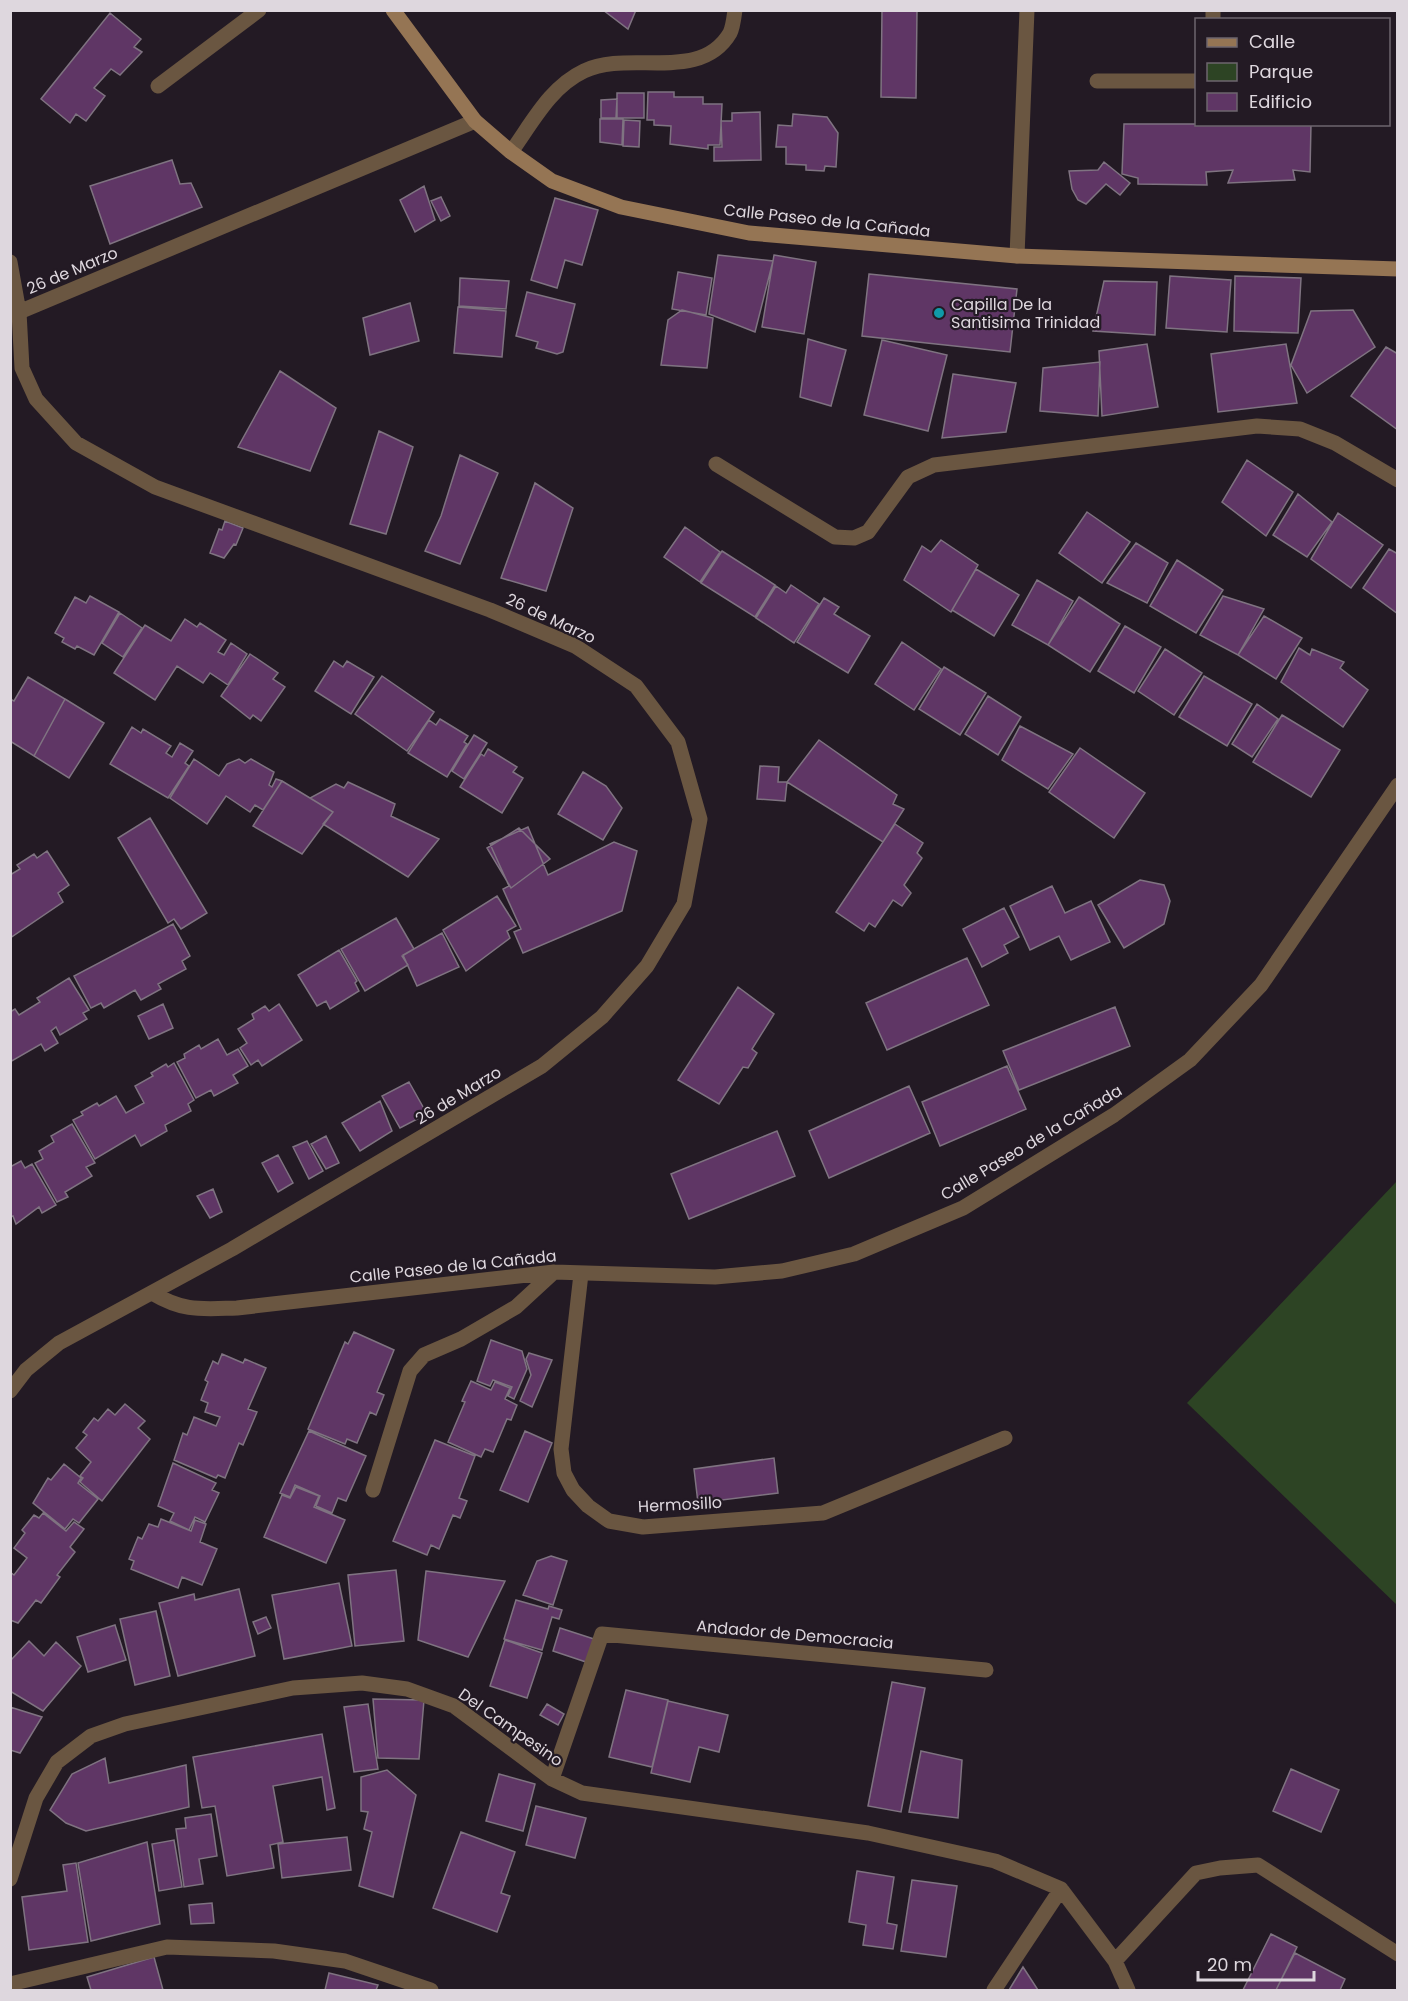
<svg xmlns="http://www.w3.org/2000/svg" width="1408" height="2001" font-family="Poppins,sans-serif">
  <rect width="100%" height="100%" fill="#231a24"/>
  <path fill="#2d4424" d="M1397 1181V1605L1187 1403Z"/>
  <path fill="#5f3665" stroke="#7f7381" stroke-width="1.5" d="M603 10H636L628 29Z
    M882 10H917L916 98 881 97Z
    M110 13 141 39 134 47 142 52 120 75 111 69 94 88 105 96 86 121 76 114 70 123 41 99Z
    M648 92H674V97H703V104H722L720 145H708V149L670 144 671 126 654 125V120H647Z
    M617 93H644V118H617Z
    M617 99 616 118H601V100Z
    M760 112 761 160 714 161V147H722L721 121H732V113Z
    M793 114 827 117 838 133 836 167 825 166 824 171 806 170V165L786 164V147H776L778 125 792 126Z
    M600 119H623L622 145 600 142Z
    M624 120 640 121 639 147 623 146Z
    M1124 124H1311L1310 172 1293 170 1295 180 1228 183 1233 170 1206 172 1207 185 1138 184V178L1122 174Z
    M172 160 180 184 191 183 202 207 110 244 90 186Z
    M1104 162 1130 183 1120 195 1106 184 1086 204 1078 200 1072 189 1069 171 1098 170Z
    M424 186 435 220 415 232 400 200Z
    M441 197 450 216 441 221 431 201Z
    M555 198 598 210 582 265 565 260 557 288 531 280Z
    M718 255 773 261 755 332 709 314Z
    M774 255 816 262 804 334 762 327Z
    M678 272 712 278 706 315 672 309Z
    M869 274 1017 289 1010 352 862 336Z
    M1170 276 1231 280 1227 332 1166 328Z
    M1235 276 1301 278 1298 333 1234 331Z
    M460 278 509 281 506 309 459 306Z
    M1104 281 1157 282 1155 335 1093 331Z
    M527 292 575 304 563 352 557 354 536 348 538 342 516 336Z
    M410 303 419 341 370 355 363 318Z
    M458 307 506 311 502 357 454 353Z
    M682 310 713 318 707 368 661 365 668 320Z
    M1353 310 1375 347 1307 393 1291 365 1311 311Z
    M808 339 846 350 831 406 800 397Z
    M882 340 947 355 928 431 864 415Z
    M1147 344 1158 407 1102 416 1099 351Z
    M1286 344 1297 403 1218 412 1211 354Z
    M1386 347 1398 354V430L1351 396Z
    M1100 362 1098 416 1040 411 1043 368Z
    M280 371 336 408 310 471 238 447Z
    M953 374 1016 383 1006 432 942 438Z
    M379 431 413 447 386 534 350 524Z
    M460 455 498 473 460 564 425 551 441 516Z
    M1247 460 1293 492 1266 536 1222 502Z
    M535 483 573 508 546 591 501 578Z
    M1298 494 1332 522 1307 557 1273 535Z
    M1087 512 1130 542 1102 583 1059 553Z
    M1338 513 1383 545 1351 588 1311 559Z
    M225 521 243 528 236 545 234 544 224 558 210 553 219 529 222 530Z
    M685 527 720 552 700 582 664 557Z
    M941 540 978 565 951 612 904 580 922 546 931 552Z
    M1136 543 1168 563 1147 603 1107 583Z
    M1389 549 1398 554V614L1363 588Z
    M722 551 775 585 755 617 701 583Z
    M1177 560 1223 590 1196 633 1150 606Z
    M976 569 1019 595 994 636 952 610Z
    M1037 580 1073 601 1048 645 1012 625Z
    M791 585 819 604 794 643 756 618 776 586 786 593Z
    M90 596 119 612 94 655 77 646 75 649 62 642 64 638 55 633 75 597 86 603Z
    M1223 596 1264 609 1238 655 1200 635Z
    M1079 597 1120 624 1090 672 1048 645Z
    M824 598 839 607 834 614 870 636 848 673 797 642Z
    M120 613 142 628 123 657 102 643Z
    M1264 616 1302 638 1276 679 1238 655Z
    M185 619 197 627 200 623 226 640 218 652 224 655 231 643 247 654 228 685 210 673 203 683 177 666 155 700 114 673 145 625 171 641Z
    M1125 626 1161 647 1134 693 1098 671Z
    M902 642 941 669 914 710 875 684Z
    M1299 648 1310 655 1312 649 1344 662 1340 668 1368 690 1343 727 1281 682Z
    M1165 649 1202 673 1174 715 1138 691Z
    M250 654 278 673 273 679 285 687 261 721 253 715 250 719 221 696Z
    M334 661 343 667 347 661 374 677 351 714 315 691Z
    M944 667 986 693 960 735 919 709Z
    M382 676 434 712 407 751 355 714Z
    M1204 676 1252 704 1227 746 1179 717Z
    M28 677 65 699 34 756 10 741V699L14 701Z
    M988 696 1021 717 998 755 965 734Z
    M65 699 104 723 69 778 34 756Z
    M1257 704 1278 719 1252 757 1232 744Z
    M1282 715 1340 750 1311 797 1253 762Z
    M440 719 468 736 464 742 467 744 447 777 408 753 429 720 436 725Z
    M1020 726 1073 754 1048 789 1002 760Z
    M132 727 141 733 143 729 171 746 166 753 172 757 180 743 193 751 185 763 189 766 168 798 110 764Z
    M474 735 487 743 464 779 452 771Z
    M819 740 897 795 893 804 904 809 883 842 787 782Z
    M1080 748 1145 793 1114 838 1049 792Z
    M488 749 517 767 513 772 523 778 502 813 460 787 481 754 484 756Z
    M194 759 219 776 227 764 239 759 245 763 251 759 274 772 269 785 272 787 276 779 282 781 263 810 255 805 250 812 226 796 207 824 170 798Z
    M760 766 779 767 778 782H787L785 801 757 799Z
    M583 772 606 786 622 808 603 840 558 814Z
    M282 781 333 812 302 854 253 826Z
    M348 782 395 804 391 816 439 839 408 877 323 824 333 812 310 798 336 784 344 788Z
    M150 818 207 913 181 929 174 919 168 923 118 838Z
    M895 824 923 843 917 853 922 858 904 885 911 893 902 906 893 900 875 927 869 923 864 931 836 912Z
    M528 827 548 875 614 842 637 851 622 911 523 953 514 932 521 929 503 889 509 886 490 844Z
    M519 828 550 859 511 888 487 848Z
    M47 851 69 885 58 893 63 902 10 938V875L20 869 17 865 34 854 37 858Z
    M1140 880 1164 885 1170 901 1164 924 1124 948 1098 905Z
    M1052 886 1065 913 1091 901 1110 942 1071 960 1059 936 1030 950 1010 906Z
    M497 896 516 926 507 931 510 938 466 971 443 930Z
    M1004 908 1019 937 1004 945 1008 953 982 967 963 929Z
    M396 918 414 949 402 956 408 965 365 991 341 949Z
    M173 924 190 956 182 961 186 969 158 984 161 989 141 1000 135 990 104 1008 101 1003 91 1008 74 976Z
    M442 933 459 967 417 986 403 955Z
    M339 950 357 981 355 983 359 991 330 1009 326 1001 317 1006 298 975Z
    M967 958 989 1005 887 1050 866 1003Z
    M69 978 89 1010 83 1013 87 1019 60 1035 56 1027 51 1031 58 1043 45 1051 41 1044 10 1062V1012L15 1009 19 1015 40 1002 37 998Z
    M738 987 774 1014 752 1049 757 1053 748 1068 743 1067 719 1104 678 1080Z
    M163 1004 173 1028 149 1039 138 1016Z
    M279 1004 302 1040 262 1066 258 1060 251 1065 240 1048 247 1043 238 1029 254 1019 252 1014 265 1006 269 1011Z
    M1115 1007 1130 1046 1019 1090 1003 1051Z
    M218 1039 227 1055 238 1049 248 1066 233 1075 238 1083 214 1096 211 1090 196 1098 177 1062 185 1058 184 1054 199 1045 201 1049Z
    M174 1063 194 1100 188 1104 191 1111 165 1125 167 1131 141 1146 135 1135 95 1159 73 1120 83 1115 81 1112 97 1103 99 1106 116 1096 126 1113 144 1103 135 1086 153 1076 151 1073 166 1064 168 1067Z
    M1007 1066 1026 1109 940 1146 922 1102Z
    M409 1082 427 1114 400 1128 382 1096Z
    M909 1086 930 1133 829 1178 809 1131Z
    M380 1101 392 1131 360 1151 342 1123Z
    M72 1124 95 1163 86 1167 92 1176 65 1192 68 1197 57 1202 35 1163 43 1159 39 1151 54 1142 51 1136Z
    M777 1131 795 1176 689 1219 671 1174Z
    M326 1136 339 1163 326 1169 311 1144Z
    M307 1141 323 1171 309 1179 293 1147Z
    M278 1155 293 1183 278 1192 262 1163Z
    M21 1161 25 1168 32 1164 56 1205 42 1213 39 1207 16 1224 13 1216 10 1217V1167Z
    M213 1189 222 1212 210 1218 197 1196Z
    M354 1332 394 1350 377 1392 384 1395 376 1415 370 1412 357 1443 347 1439 345 1444 308 1429 345 1342 348 1344Z
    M491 1340 522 1351 527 1369 514 1399 508 1396 512 1387 493 1380 490 1386 477 1381Z
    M529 1353 552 1360 532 1407 520 1401 531 1375 526 1359Z
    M222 1354 243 1363 245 1359 266 1368 248 1409 257 1412 243 1445 239 1443 225 1478 218 1475 216 1478 174 1460 183 1433 187 1435 194 1417 216 1426 220 1417 205 1412 208 1403 201 1400 208 1382 205 1380 213 1361 218 1364Z
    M471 1381 491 1390 495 1382 510 1388 505 1399 517 1405 511 1420 507 1419 493 1452 485 1449 481 1457 448 1442 465 1402 462 1401Z
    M125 1404 145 1421 138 1428 150 1439 102 1501 80 1482 83 1478 80 1476 91 1462 76 1448 87 1435 83 1432 94 1418 98 1421 108 1409 115 1415Z
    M309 1431 366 1456 346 1501 338 1498 332 1513 316 1506 320 1496 295 1485 290 1497 280 1493Z
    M525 1431 552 1443 528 1502 500 1490Z
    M435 1440 475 1456 459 1498 467 1501 460 1518 453 1515 439 1549 431 1545 427 1555 393 1541Z
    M774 1458 778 1493 698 1503 694 1469Z
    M173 1463 216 1483 212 1490 219 1493 205 1522 195 1517 189 1530 170 1521 174 1513 158 1506Z
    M64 1464 81 1478 78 1483 98 1499 79 1523 73 1519 65 1529 33 1503 48 1478 51 1480Z
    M296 1487 319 1496 314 1507 345 1520 326 1563 264 1537 282 1495 290 1498Z
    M43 1513 66 1531 74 1522 84 1529 70 1547 75 1552 57 1575 60 1577 41 1603 36 1600 18 1623 10 1620V1572L14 1575 27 1558 14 1548 25 1533 22 1530 34 1515 39 1518Z
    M161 1519 191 1531 195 1520 206 1524 200 1542 217 1549 202 1585 182 1577 178 1588 131 1569 134 1561 129 1559 138 1537 142 1539 149 1524 158 1527Z
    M551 1556 567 1561 553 1605 523 1595 537 1561Z
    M396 1570 404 1641 355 1646 348 1575Z
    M426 1571 505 1581 468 1657 418 1640Z
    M339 1583 352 1646 284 1659 272 1595Z
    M239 1589 255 1656 178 1676 159 1603 194 1594 195 1600Z
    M516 1600 548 1609 549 1606 562 1610 559 1619 552 1617 542 1650 504 1639Z
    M156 1611 170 1676 135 1685 120 1619Z
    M266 1617 271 1628 258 1634 253 1622Z
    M115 1625 126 1660 88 1672 77 1637Z
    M560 1628 594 1639 586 1662 553 1651Z
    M505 1640 542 1653 527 1698 490 1686Z
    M29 1641 44 1656 56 1642 81 1666 43 1711 10 1691V1661Z
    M892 1682 925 1688 901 1812 868 1806Z
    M626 1690 668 1700 652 1767 609 1757Z
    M373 1699 424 1700 419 1759 378 1758Z
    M668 1701 728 1715 719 1752 699 1747 690 1782 651 1773Z
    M368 1704 378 1769 354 1772 344 1707Z
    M547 1704 564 1714 558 1725 540 1715Z
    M10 1707 42 1717 20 1753 10 1750Z
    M322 1734 335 1808 327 1810 322 1777 273 1786 283 1842 270 1845 274 1868 227 1876 215 1806 202 1808 193 1757Z
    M921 1751 962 1760 958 1818 909 1812Z
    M105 1758 109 1783 186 1765 189 1807 86 1831 66 1823 50 1810 72 1774Z
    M1291 1769 1339 1790 1321 1832 1273 1811Z
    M387 1770 416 1795 393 1897 359 1886 372 1832 364 1829 368 1812 361 1811V1777Z
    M499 1774 535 1784 523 1831 486 1821Z
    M536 1806 586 1818 575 1858 526 1845Z
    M211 1814 217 1856 199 1859 203 1884 184 1887 176 1829 186 1828 185 1818Z
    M461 1832 515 1852 501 1893 510 1896 497 1932 433 1908Z
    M347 1837 351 1870 282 1878 278 1844Z
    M174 1840 182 1887 159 1891 152 1844Z
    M147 1842 160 1924 91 1941 78 1863Z
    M76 1863 88 1942 29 1950 22 1897 67 1891 63 1865Z
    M857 1871 894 1877 887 1923 897 1925 893 1949 863 1945 866 1925 849 1922Z
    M912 1880 957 1886 946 1957 901 1951Z
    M212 1903 214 1923 191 1924 189 1905Z
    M1271 1934 1297 1947 1276 1990H1243Z
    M1295 1953 1345 1979 1340 1990H1276Z
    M154 1957 163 1990H91L87 1977Z
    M1023 1967 1038 1990H1009Z
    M329 1973 378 1985 376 1990H325Z"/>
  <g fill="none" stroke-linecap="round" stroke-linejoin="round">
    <path stroke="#6a5641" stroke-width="15" d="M158 86 259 10
      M581 1274 561 1449 564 1473 573 1490 588 1506 609 1521 643 1527 823 1513 1005 1438"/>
    <path stroke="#6a5641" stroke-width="15" d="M1213 20V10
      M1097 81H1196
      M511 152C532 123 550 87 584 71 629 49 700 84 730 33 733 27 734 17 735 10
      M1017 256 1027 10
      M10 262 19 312
      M716 464 835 537 854 538 868 532 908 477 934 465 1257 426 1300 429 1335 443 1398 480
      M152 1293C184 1312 201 1309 237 1308L554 1272 715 1277 782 1271 854 1254 963 1208 1114 1115 1190 1060 1261 985 1398 785
      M10 1391 26 1370 59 1343 232 1249 542 1066 602 1017 647 966 684 904 700 819 678 742 636 686 575 646 490 610 155 487 76 443 36 399 22 368 19 312 475 121
      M373 1490 410 1371 424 1355 461 1339 516 1307 554 1272
      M552 1779 602 1634 986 1670
      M10 1879 36 1798 57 1762 91 1736 125 1724 293 1688 362 1683 407 1689 454 1706 552 1779 582 1793 868 1833 995 1861 1061 1889 1115 1961 1128 1990
      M1115 1961 1196 1873 1220 1868 1258 1865 1398 1954
      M10 1984 167 1947 274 1951 345 1961 431 1990
      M994 1990 1061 1889"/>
    <path stroke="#957554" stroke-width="15" d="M393 10 475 121 511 152 552 181 621 207 749 233 1017 256 1398 269"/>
  </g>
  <circle fill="#0f9aa8" stroke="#231a24" stroke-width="2" cx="939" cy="313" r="6"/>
  <g text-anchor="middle" stroke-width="4.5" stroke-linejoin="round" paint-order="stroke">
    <g font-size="16" fill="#ded7de" stroke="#231a24">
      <text transform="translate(827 220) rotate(6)" y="6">Calle Paseo de la Cañada</text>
      <text transform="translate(72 270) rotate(-23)" y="6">26 de Marzo</text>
      <text transform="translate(551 618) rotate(25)" y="6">26 de Marzo</text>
      <text transform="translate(458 1095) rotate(-31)" y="6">26 de Marzo</text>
      <text transform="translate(1031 1142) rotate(-31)" y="6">Calle Paseo de la Cañada</text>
      <text transform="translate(453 1266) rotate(-6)" y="6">Calle Paseo de la Cañada</text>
      <text transform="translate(680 1504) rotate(-3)" y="6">Hermosillo</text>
      <text transform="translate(795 1634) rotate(5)" y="6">Andador de Democracia</text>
      <text transform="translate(511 1727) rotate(35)" y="6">Del Campesino</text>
    </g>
    <g font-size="16" fill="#ded7de" stroke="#231a24" text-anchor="start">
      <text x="951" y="310">Capilla De la<tspan x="951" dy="18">Santisima Trinidad</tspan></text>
    </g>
  </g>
  <rect width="1408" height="2001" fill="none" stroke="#ded7de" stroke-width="24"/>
  <rect x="1195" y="18" width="195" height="108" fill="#231a24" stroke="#6e666e" stroke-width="1.5"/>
  <rect x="1207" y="38" width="30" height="9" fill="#957554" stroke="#6e666e" stroke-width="1.5"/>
  <text x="1249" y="48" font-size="18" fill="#ded7de">Calle</text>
  <rect x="1207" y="63" width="30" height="18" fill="#2d4424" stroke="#6e666e" stroke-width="1.5"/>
  <text x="1249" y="78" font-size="18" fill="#ded7de">Parque</text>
  <rect x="1207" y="93" width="30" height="18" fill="#5f3665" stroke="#6e666e" stroke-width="1.5"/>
  <text x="1249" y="108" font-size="18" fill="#ded7de">Edificio</text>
  <path d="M1198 1971v9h116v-9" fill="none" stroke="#ded7de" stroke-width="3"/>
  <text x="1207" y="1971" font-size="18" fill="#ded7de" stroke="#231a24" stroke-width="4.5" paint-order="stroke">20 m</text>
</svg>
